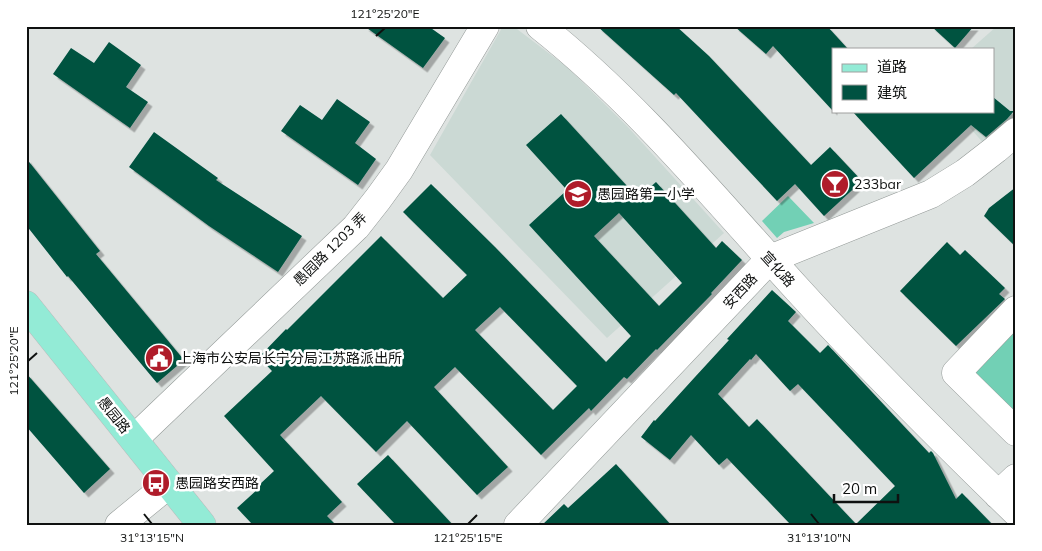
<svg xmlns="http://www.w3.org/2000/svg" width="1042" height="551" font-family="Mulish,'Noto Sans SC',sans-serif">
  <defs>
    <filter id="shadow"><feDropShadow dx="4.5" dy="4.5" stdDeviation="0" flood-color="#0004"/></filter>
  </defs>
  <rect width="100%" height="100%" fill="#dee3e1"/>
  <path fill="#cbd9d4" d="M503 26H513L567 67 627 126 724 233 607 338 430 155Z
    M997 26H1016V119L986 146 955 111H993V49H971Z"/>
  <path fill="#72d0b5" d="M788 196 814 223 784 232 777 238 762 221Z
    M1016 325V416L971 372Z"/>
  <path fill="#005241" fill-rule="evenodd" filter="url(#shadow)" d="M364 26H428L445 38 423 68Z
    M597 26H676L709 56 811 165 830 147 862 181 824 216 795 184 777 201 676 93 674 95Z
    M734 26H827L848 49H833V111L773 46 766 54Z
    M931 26H974L955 48Z
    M109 42 141 65 126 87 148 102 130 128 53 74 71 48 94 63Z
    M993 97 1010 111H1014L1007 119 986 137 971 125 914 178 852 111H993Z
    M337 99 370 122 355 143 376 159 358 185 281 131 300 105 322 120Z
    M561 114 638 198 656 182 716 248 722 241 742 260 711 293 712 294 657 350 656 349 627 379 624 377 591 411 589 408 541 455 455 367 434 387 508 467 477 495 407 421 376 452 321 396 280 435 342 502 327 516 336 525H253L237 508 260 487 259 485 274 471 224 416 272 371 259 357 286 329 287 330 381 236 443 298 467 275 403 212 431 184 495 247 606 362 631 336 529 225 567 190 526 145ZM619 213 682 283 659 306 594 236ZM500 307 577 386 553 410 475 330Z
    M154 132 218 178 216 180 302 236 278 272 209 226 129 167Z
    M26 158 100 251 96 254 184 360 157 383 68 276 67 277 26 225Z
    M1016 187V247L984 216 989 208Z
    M947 242 960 255 965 250 1005 288 999 294 1005 299 956 346 900 291Z
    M772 290 796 312 788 321 820 353 828 345 929 453 931 451 933 453 956 499 962 493 993 525H791L727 458 719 465 691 435 670 460 641 437 654 420 655 421 695 377 729 340 727 339ZM756 354 790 391 798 384 895 486 856 524 757 419 749 427 718 394 750 359 751 360Z
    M26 373 110 469 84 493 26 426Z
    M388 455 453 525H396L357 484Z
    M616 464 671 525H542L564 504 568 508Z"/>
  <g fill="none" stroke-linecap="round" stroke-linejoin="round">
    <defs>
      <path id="minor" d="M540 26C637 103 716 200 799 291 868 367 942 440 1016 512
        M1016 310 956 373 1016 432
        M134 439 356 227 378 199 399 170 485 26
        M998 495 1016 478
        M119 525 169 484
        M518 525 770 259 931 194 965 173 996 149 1016 132"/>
      <path id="major" d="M26 305 202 525"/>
    </defs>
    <use href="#minor" stroke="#939997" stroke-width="29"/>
    <use href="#major" stroke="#bcbcbc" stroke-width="29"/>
    <use href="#minor" stroke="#fff" stroke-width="28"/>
    <use href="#major" stroke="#93ebd6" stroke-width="28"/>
  </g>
  <path fill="none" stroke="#0f1110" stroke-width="2" d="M376 36 385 28M28 361 37 353M144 514 152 524M811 514 819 524M468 524 477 515"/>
  <defs>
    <symbol id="bar-disc" viewBox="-11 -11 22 22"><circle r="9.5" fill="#af1c2a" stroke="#fff"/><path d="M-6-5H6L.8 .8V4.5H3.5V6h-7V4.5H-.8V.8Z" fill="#fff"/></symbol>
    <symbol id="school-disc" viewBox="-11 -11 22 22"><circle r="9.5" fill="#af1c2a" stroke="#fff"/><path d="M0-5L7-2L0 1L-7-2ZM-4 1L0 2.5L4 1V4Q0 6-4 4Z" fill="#fff"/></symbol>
    <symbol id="civic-disc" viewBox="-11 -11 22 22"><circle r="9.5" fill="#af1c2a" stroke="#fff"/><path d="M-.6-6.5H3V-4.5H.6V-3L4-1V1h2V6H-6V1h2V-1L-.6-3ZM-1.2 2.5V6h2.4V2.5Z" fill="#fff"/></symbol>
    <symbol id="bus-disc" viewBox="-11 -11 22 22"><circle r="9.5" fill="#af1c2a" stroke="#fff"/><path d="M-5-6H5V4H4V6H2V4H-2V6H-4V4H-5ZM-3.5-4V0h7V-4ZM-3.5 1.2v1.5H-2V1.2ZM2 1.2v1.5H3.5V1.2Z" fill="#fff"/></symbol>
  </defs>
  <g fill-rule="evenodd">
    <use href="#bar-disc" x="819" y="168" width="32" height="32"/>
    <use href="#school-disc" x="562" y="178" width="32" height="32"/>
    <use href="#civic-disc" x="143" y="342" width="32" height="32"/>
    <use href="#bus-disc" x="140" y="467" width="32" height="32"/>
  </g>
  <g text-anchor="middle" stroke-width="5" stroke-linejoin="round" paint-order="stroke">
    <g font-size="14" fill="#0f1110" stroke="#fff" text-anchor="start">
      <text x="854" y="189">233bar</text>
      <text x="597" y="199">愚园路第一小学</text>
      <text x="178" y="363">上海市公安局长宁分局江苏路派出所</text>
      <text x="175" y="488">愚园路安西路</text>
    </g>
    <g font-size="14" fill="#0f1110" stroke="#fff">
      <text transform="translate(330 249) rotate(-45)" y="5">愚园路 1203 弄</text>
      <text transform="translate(778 269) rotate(48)" y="5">宣化路</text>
      <text transform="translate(740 291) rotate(-47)" y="5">安西路</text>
      <text transform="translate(114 415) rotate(51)" y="5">愚园路</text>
    </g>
  </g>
  <rect width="1042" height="551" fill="none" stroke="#ffffff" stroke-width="55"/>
  <rect x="832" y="48" width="162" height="65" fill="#ffffff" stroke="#9fa09f"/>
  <rect x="842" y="64" width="25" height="8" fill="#93ebd6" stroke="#9fa09f"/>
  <text x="877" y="72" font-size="15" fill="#0f1110">道路</text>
  <rect x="842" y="85" width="25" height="15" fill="#005241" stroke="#9fa09f"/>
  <text x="877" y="98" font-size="15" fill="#0f1110">建筑</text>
  <path d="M834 494v8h64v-8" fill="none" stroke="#0f1110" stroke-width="2.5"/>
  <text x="842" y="494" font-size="15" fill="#0f1110" stroke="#ffffff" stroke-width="4" paint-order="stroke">20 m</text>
  <rect x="28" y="28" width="986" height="496" fill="none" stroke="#0f1110" stroke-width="2"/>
  <g font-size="12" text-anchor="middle" fill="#0f1110">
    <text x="385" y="18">121°25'20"E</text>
    <text transform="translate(14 361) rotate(-90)" y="4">121°25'20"E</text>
    <text x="152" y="542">31°13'15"N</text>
    <text x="468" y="542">121°25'15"E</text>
    <text x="819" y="542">31°13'10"N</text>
  </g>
</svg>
